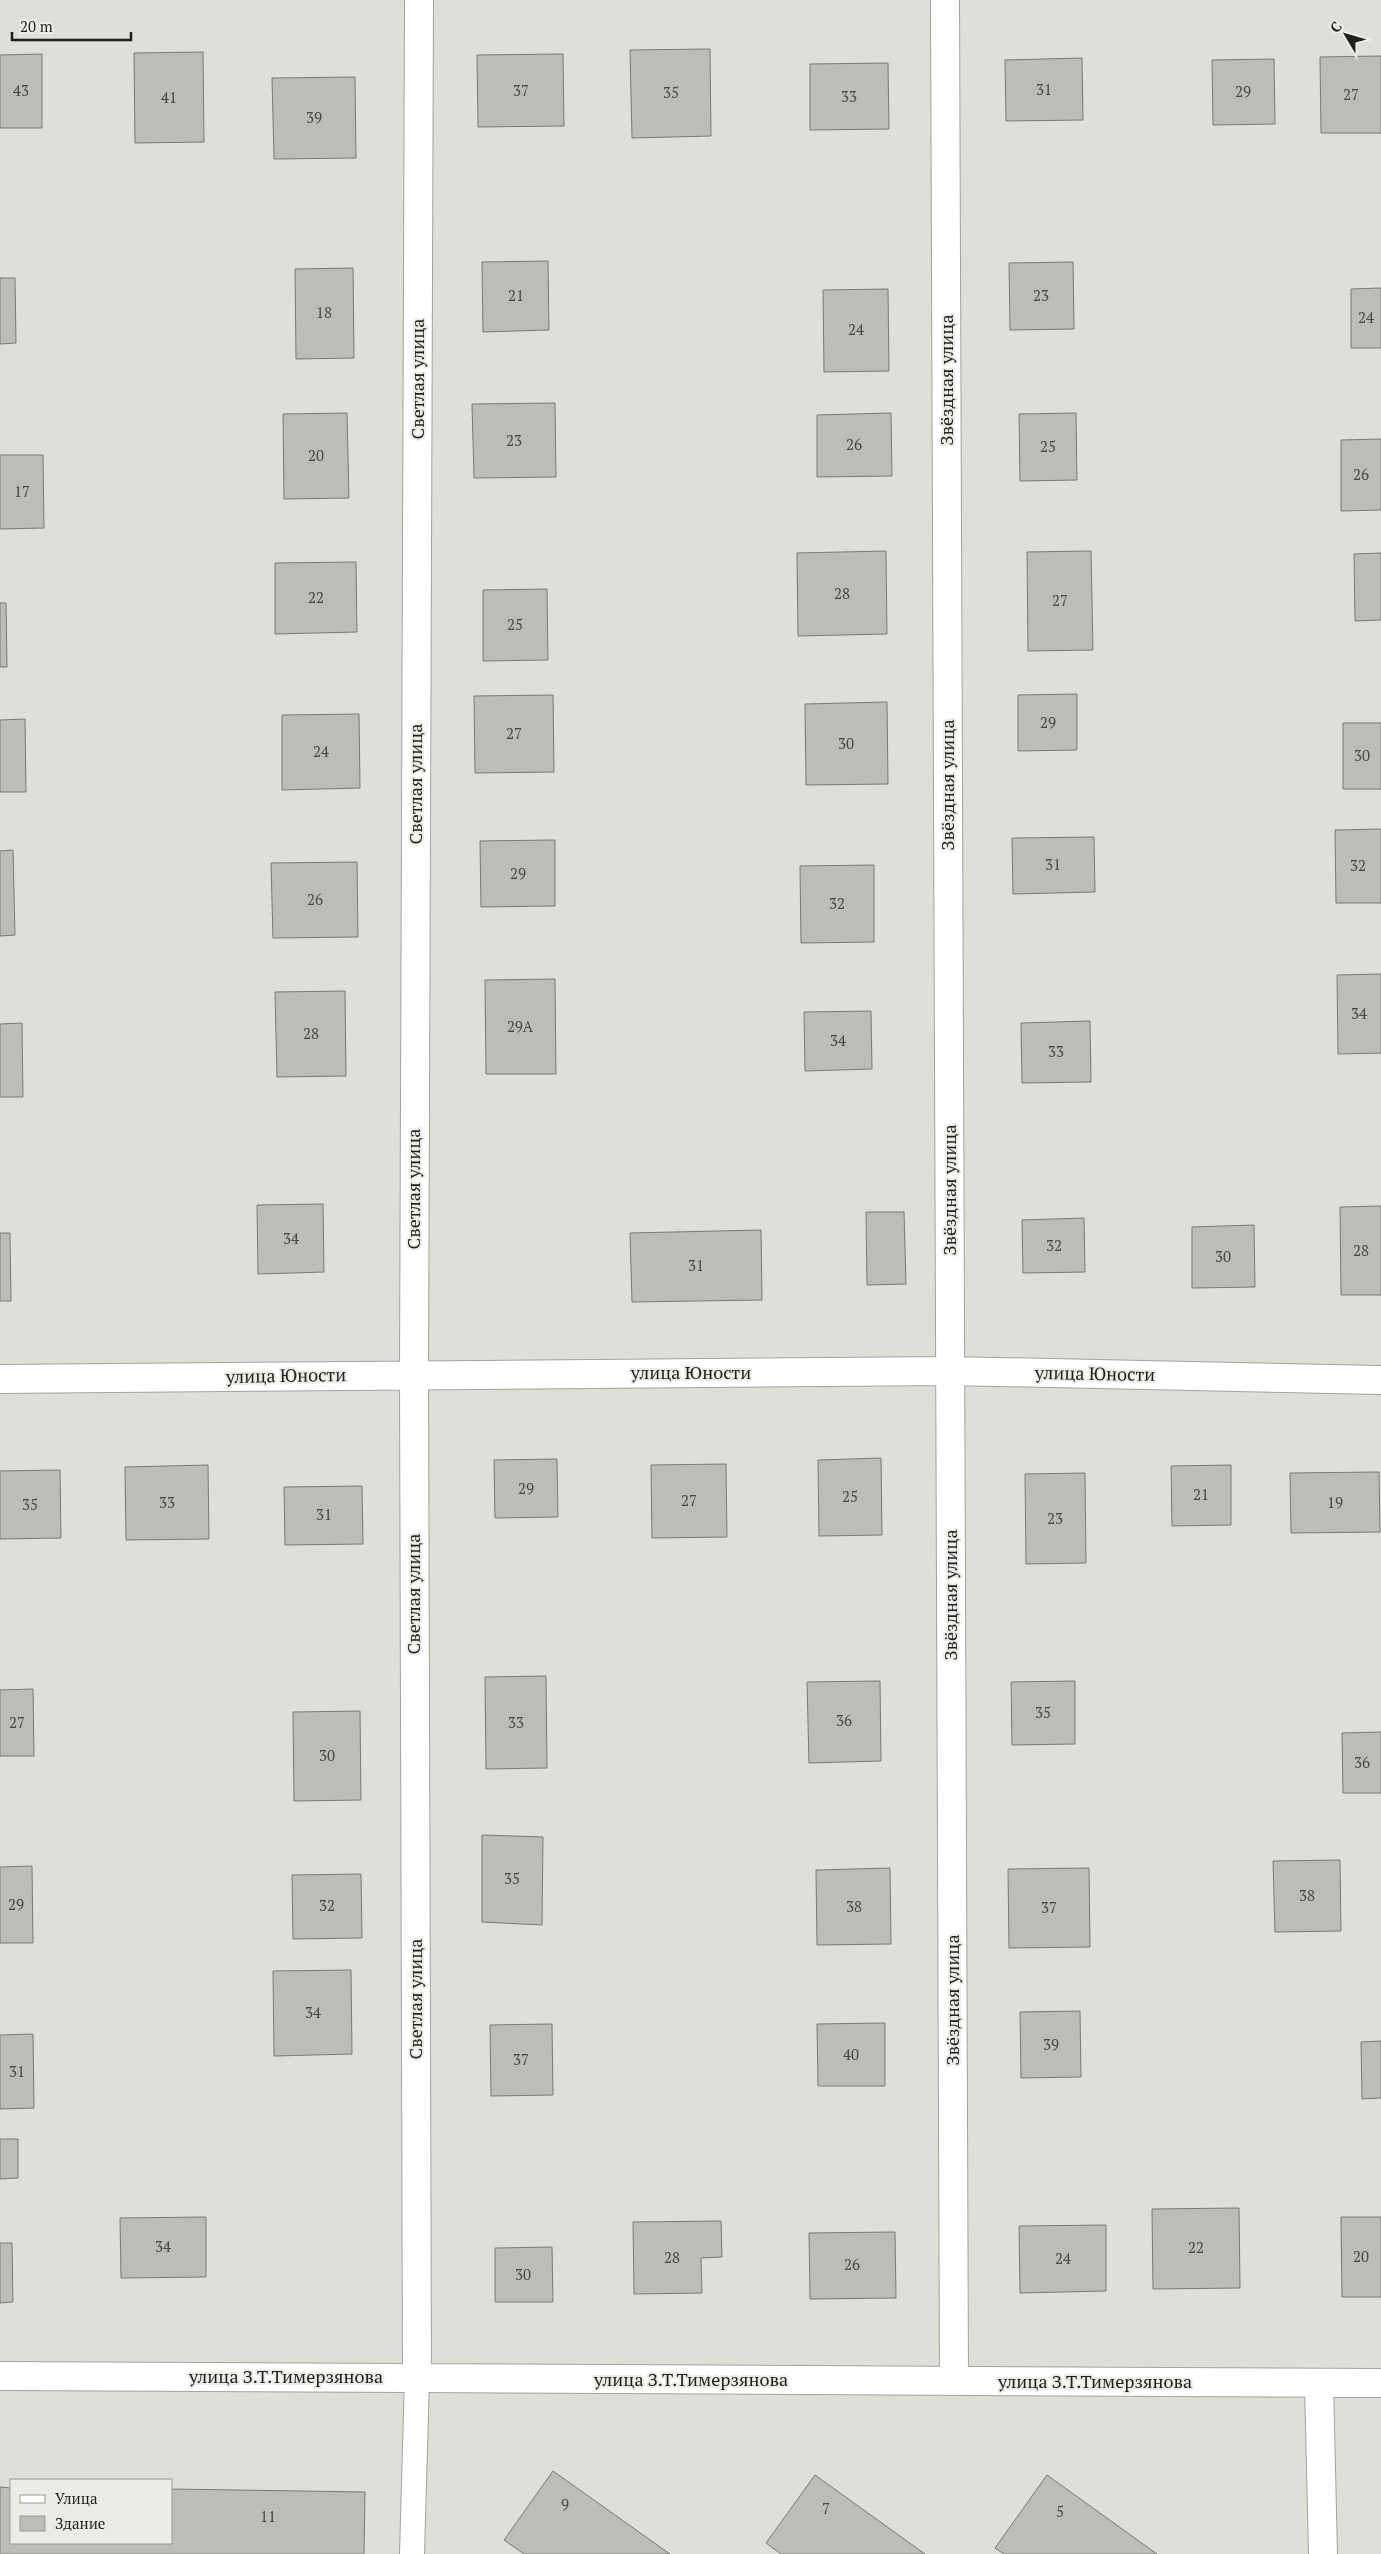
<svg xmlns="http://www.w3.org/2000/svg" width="1381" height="2554" font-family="'PT Serif',serif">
  <rect width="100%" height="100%" fill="#dddfd9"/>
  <path fill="#bbbdb7" stroke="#787a75" d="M710 49 711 136 632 138 630 50Z
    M203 52 204 142 135 143 134 53Z
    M42 54V128H0V55Z
    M563 54 564 126 478 127 477 55Z
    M1381 56V133H1321L1320 57Z
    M1082 58 1083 120 1006 121 1005 60Z
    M1274 59 1275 124 1213 125 1212 60Z
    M888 63 889 129 810 130V64Z
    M355 77 356 158 274 159 272 78Z
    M548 261 549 330 483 332 482 262Z
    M1073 262 1074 329 1010 330 1009 263Z
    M353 268 354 358 296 359 295 269Z
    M0 278H15L16 343 0 344Z
    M1381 288V348H1351V289Z
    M888 289 889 371 824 372 823 290Z
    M555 403 556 477 474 478 472 404Z
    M347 413 349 498 284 499 283 414Z
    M891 413 892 476 817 477V415Z
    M1076 413 1077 480 1020 481 1019 414Z
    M1381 439V510L1341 511V440Z
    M0 455H43L44 528 0 529Z
    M886 551 887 634 798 636 797 553Z
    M1091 551 1093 650 1028 651 1027 552Z
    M1381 553V620L1355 621 1354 554Z
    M356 562 357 632 275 634V563Z
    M547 589 548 660 483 661V590Z
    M0 603H6L7 667H0Z
    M1077 694V750L1018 751V695Z
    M553 695 554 772 475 773 474 696Z
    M887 702 888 784 806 785 805 704Z
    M359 714 360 788 282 790V715Z
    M25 719 26 792H0V720Z
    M1343 723H1381V789H1343Z
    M1381 829V903H1336L1335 830Z
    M1094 837 1095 892 1013 894 1012 838Z
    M555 840V906L481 907 480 841Z
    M13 850 15 935 0 936V851Z
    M357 862 358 937 273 938 271 863Z
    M874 865V942L801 943 800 866Z
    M1381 974V1053L1338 1054 1337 975Z
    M555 979 556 1074H486L485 980Z
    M345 991 346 1076 277 1077 275 992Z
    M871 1011 872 1069 805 1071 804 1012Z
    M1090 1021 1091 1082 1022 1083 1021 1023Z
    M22 1023 23 1097H0V1024Z
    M323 1204 324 1272 258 1274 257 1205Z
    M1381 1206V1295H1341L1340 1207Z
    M866 1212H904L906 1284 867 1285Z
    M1084 1218 1085 1272 1023 1273 1022 1220Z
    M1254 1225 1255 1287 1192 1288V1227Z
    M761 1230 762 1300 632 1302 630 1233Z
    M0 1233H10L11 1301H0Z
    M881 1458 882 1535 819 1536 818 1460Z
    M557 1459 558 1517 495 1518 494 1460Z
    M726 1464 727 1537 652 1538 651 1465Z
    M208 1465 209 1539 126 1540 125 1467Z
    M1231 1465V1525L1172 1526 1171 1466Z
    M60 1470 61 1538 0 1539V1471Z
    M1379 1472 1380 1532 1291 1533 1290 1473Z
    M1085 1473 1086 1563 1026 1564 1025 1474Z
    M362 1486 363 1544 285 1545 284 1487Z
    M546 1676 547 1768 486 1769 485 1677Z
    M880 1681 881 1761 809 1763 807 1682Z
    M1075 1681V1744L1012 1745 1011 1682Z
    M33 1689 34 1756H0V1690Z
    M360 1711 361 1800 294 1801 293 1712Z
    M1381 1732V1793H1343L1342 1733Z
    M482 1835 543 1837 542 1925 482 1922Z
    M1340 1860 1341 1931 1275 1932 1273 1861Z
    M32 1866 33 1943H0V1867Z
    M890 1868 891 1944 817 1945 816 1870Z
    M1089 1868 1090 1947 1009 1948 1008 1869Z
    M361 1874 362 1938 293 1939 292 1875Z
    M351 1970 352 2054 274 2056 273 1971Z
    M1080 2011 1081 2077 1021 2078 1020 2012Z
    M885 2023V2086H818L817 2024Z
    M552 2024 553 2095 491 2096 490 2025Z
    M33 2034 34 2108 0 2109V2035Z
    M1381 2041V2098L1362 2099 1361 2042Z
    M0 2139H18V2178L0 2179Z
    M1239 2208 1240 2288 1153 2289 1152 2209Z
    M206 2217V2277L121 2278 120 2218Z
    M1341 2217H1381V2297H1342Z
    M721 2221 722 2257 701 2258 702 2293 634 2294 633 2222Z
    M1106 2225V2291L1020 2293 1019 2226Z
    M895 2232 896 2298 810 2299 809 2233Z
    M0 2243H12L13 2302 0 2303Z
    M552 2247 553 2302H495V2248Z
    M553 2471 670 2554H524L504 2540Z
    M815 2475 925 2554H781L766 2543Z
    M1047 2475 1157 2554H1004L995 2548Z
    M0 2487 11 2488V2543H171V2489L365 2492 364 2554H0Z"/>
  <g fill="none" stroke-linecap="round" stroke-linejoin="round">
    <defs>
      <path id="service" d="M412 2554 417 2378"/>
      <path id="minor" d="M945 0 954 2381
        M0 1379 951 1371 1381 1380
        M0 2376 1381 2383
        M417 2378 414 1375 419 0
        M1319 2383 1323 2554"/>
    </defs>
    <use href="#service" stroke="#a2a49f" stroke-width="26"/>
    <use href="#minor" stroke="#a2a49f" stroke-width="30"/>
    <use href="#service" stroke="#fff" stroke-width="24"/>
    <use href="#minor" stroke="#fff" stroke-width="28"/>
  </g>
  <g text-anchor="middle" stroke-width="4" stroke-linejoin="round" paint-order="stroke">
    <g font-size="15" fill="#464744">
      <text x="1044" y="95">31</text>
      <text x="21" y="96">43</text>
      <text x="521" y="96">37</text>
      <text x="1243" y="97">29</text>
      <text x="671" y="98">35</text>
      <text x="1351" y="100">27</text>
      <text x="849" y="102">33</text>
      <text x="169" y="103">41</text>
      <text x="314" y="123">39</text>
      <text x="516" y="301">21</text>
      <text x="1041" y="301">23</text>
      <text x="324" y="318">18</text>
      <text x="1366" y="323">24</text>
      <text x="856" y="335">24</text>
      <text x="514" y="446">23</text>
      <text x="854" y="450">26</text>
      <text x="1048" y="452">25</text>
      <text x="316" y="461">20</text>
      <text x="1361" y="480">26</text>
      <text x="22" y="497">17</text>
      <text x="842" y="599">28</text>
      <text x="316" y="603">22</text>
      <text x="1060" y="606">27</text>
      <text x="515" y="630">25</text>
      <text x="1048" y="728">29</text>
      <text x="514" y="739">27</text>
      <text x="846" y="749">30</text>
      <text x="321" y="757">24</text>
      <text x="1362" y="761">30</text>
      <text x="1053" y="870">31</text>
      <text x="1358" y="871">32</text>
      <text x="518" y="879">29</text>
      <text x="315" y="905">26</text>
      <text x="837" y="909">32</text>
      <text x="1359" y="1019">34</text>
      <text x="520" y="1032">29А</text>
      <text x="311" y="1039">28</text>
      <text x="838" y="1046">34</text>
      <text x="1056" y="1057">33</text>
      <text x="291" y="1244">34</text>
      <text x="1054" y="1251">32</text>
      <text x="1361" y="1256">28</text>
      <text x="1223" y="1262">30</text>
      <text x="696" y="1271">31</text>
      <text x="526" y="1494">29</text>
      <text x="1201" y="1500">21</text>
      <text x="850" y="1502">25</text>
      <text x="689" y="1506">27</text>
      <text x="167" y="1508">33</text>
      <text x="1335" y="1508">19</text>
      <text x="30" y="1510">35</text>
      <text x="324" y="1520">31</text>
      <text x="1055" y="1524">23</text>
      <text x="1043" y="1718">35</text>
      <text x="844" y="1726">36</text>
      <text x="17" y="1728">27</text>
      <text x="516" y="1728">33</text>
      <text x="327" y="1761">30</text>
      <text x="1362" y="1768">36</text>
      <text x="512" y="1884">35</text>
      <text x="1307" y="1901">38</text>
      <text x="16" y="1910">29</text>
      <text x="327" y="1911">32</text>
      <text x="854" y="1912">38</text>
      <text x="1049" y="1913">37</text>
      <text x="313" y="2018">34</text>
      <text x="1051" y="2050">39</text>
      <text x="851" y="2060">40</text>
      <text x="521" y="2065">37</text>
      <text x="17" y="2077">31</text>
      <text x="163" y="2252">34</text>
      <text x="1196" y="2253">22</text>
      <text x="1361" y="2262">20</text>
      <text x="672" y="2263">28</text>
      <text x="1063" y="2264">24</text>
      <text x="852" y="2270">26</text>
      <text x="523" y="2280">30</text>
      <text x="565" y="2510">9</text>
      <text x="826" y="2514">7</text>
      <text x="1060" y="2517">5</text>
      <text x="268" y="2522">11</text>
    </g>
    <g font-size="18" fill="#1f201e" stroke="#eaece6">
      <text transform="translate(418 379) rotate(-90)" y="6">Светлая улица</text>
      <text transform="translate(947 380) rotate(-90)" y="6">Звёздная улица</text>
      <text transform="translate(416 784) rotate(-90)" y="6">Светлая улица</text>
      <text transform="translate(948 785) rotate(-90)" y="6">Звёздная улица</text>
      <text transform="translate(414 1189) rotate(-90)" y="6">Светлая улица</text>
      <text transform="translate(950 1190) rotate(-90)" y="6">Звёздная улица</text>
      <text x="691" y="1379">улица Юности</text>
      <text transform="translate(1095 1374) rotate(1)" y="6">улица Юности</text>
      <text transform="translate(286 1376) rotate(-1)" y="6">улица Юности</text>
      <text transform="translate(414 1594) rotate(-90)" y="6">Светлая улица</text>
      <text transform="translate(951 1595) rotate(-90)" y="6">Звёздная улица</text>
      <text transform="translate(416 1999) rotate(-90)" y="6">Светлая улица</text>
      <text transform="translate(953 2000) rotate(-90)" y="6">Звёздная улица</text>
      <text x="286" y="2383">улица З.Т.Тимерзянова</text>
      <text x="691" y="2386">улица З.Т.Тимерзянова</text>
      <text x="1095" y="2388">улица З.Т.Тимерзянова</text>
    </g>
  </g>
  <rect x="10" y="2479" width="162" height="65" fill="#eaece6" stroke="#999a96"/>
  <rect x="20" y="2495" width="25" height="8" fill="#ffffff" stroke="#999a96"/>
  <text x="55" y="2504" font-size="15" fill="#1f201e">Улица</text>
  <rect x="20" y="2516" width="25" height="15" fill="#bbbdb7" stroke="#999a96"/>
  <text x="55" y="2529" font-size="15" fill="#1f201e">Здание</text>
  <g transform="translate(1346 35) rotate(308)" stroke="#eaece6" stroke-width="4" paint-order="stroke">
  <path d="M0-4L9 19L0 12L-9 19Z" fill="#1f201e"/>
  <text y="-8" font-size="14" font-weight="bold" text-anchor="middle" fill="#1f201e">С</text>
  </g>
  <path d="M12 32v8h119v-8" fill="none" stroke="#1f201e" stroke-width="2.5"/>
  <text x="20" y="32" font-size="15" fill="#1f201e" stroke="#eaece6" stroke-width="4" paint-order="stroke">20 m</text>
</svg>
